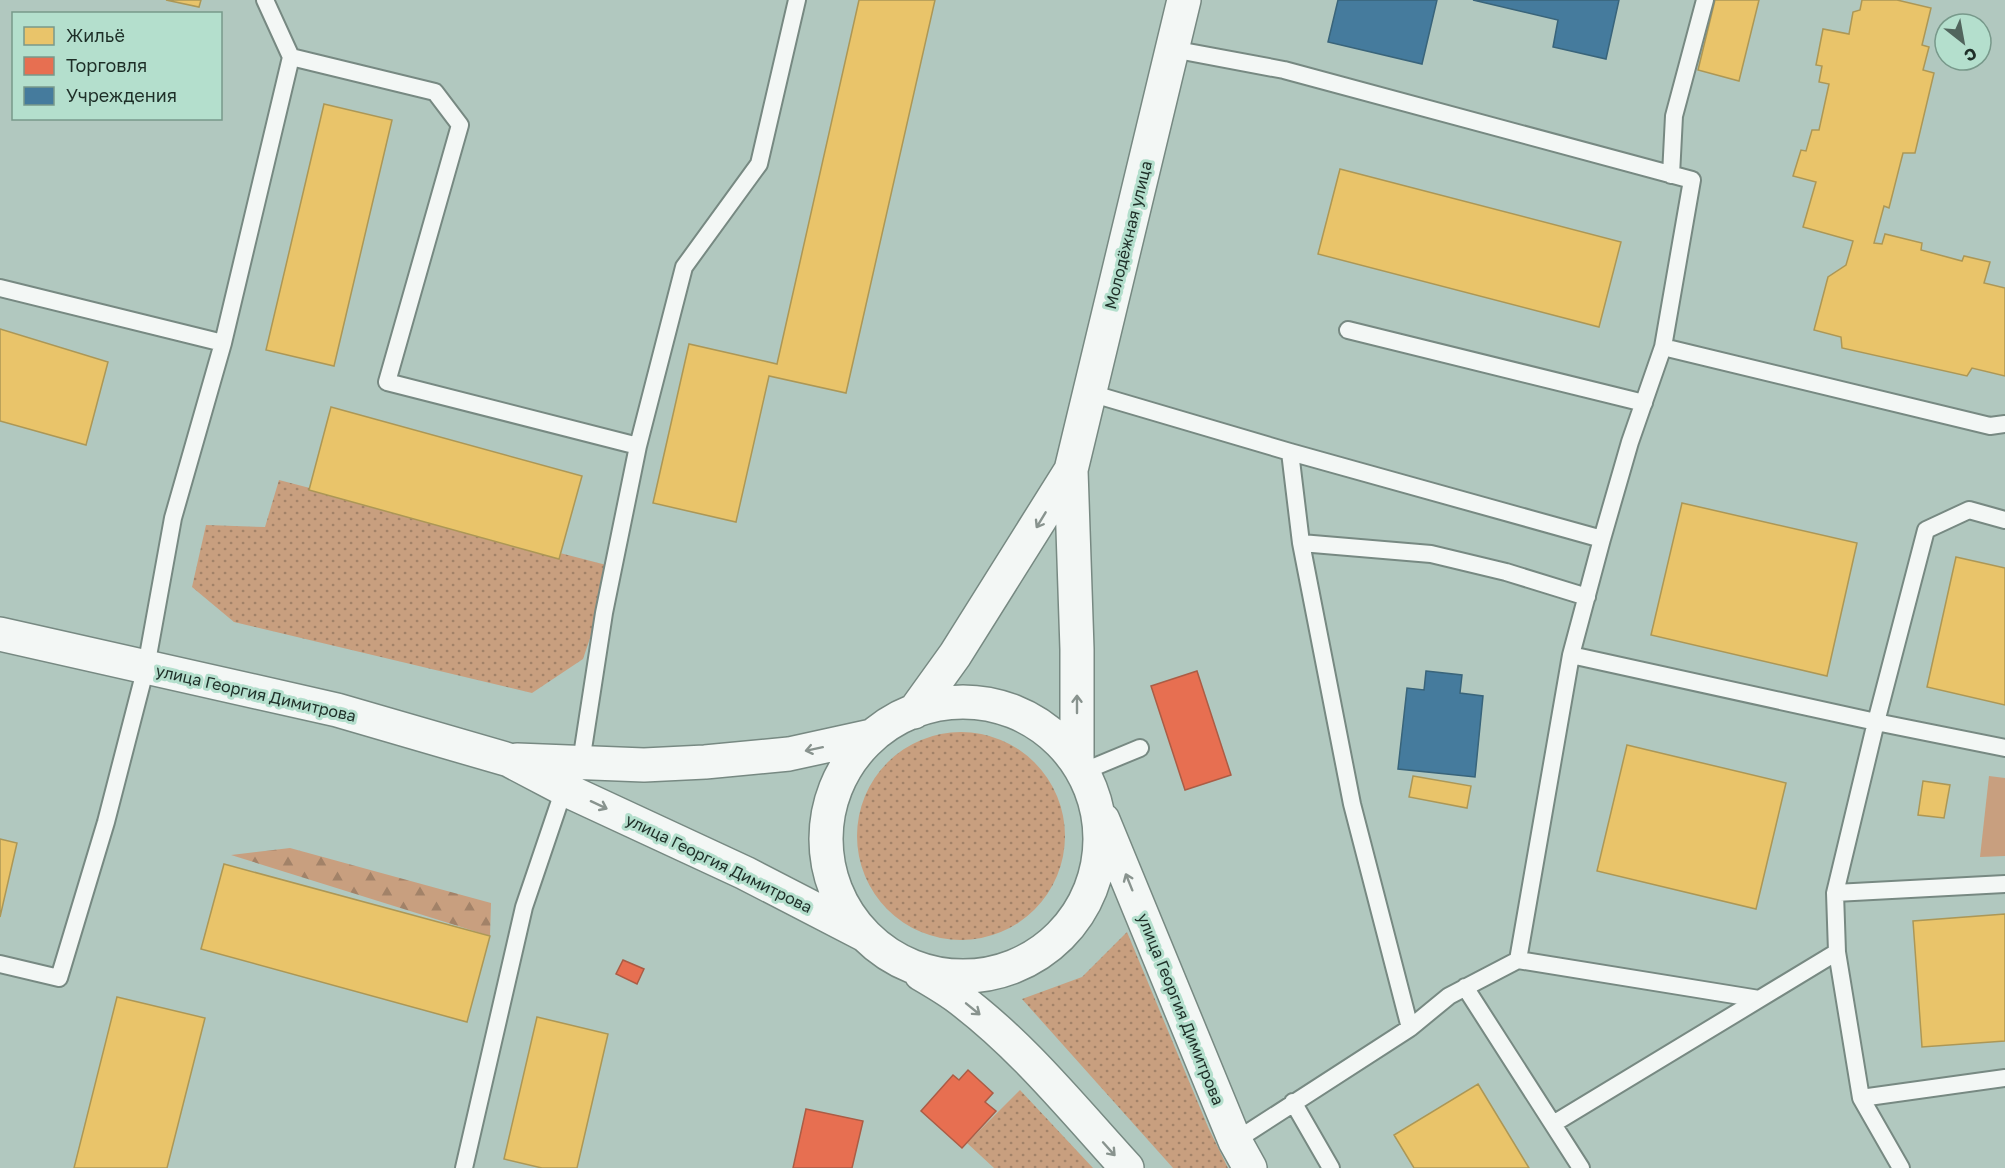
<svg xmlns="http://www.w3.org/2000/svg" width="2005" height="1168" font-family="'Golos Text',sans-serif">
  <defs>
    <pattern id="grass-dots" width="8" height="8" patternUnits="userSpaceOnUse" patternTransform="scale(1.5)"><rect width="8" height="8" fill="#c89f7f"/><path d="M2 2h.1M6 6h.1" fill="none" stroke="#a28268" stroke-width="1.8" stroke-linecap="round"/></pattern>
    <pattern id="forest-firs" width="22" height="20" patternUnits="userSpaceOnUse" patternTransform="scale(1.5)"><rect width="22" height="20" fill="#c89f7f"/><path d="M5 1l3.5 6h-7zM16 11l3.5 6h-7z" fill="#a28268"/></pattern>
  </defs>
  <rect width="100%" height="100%" fill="#b1c8bf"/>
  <path fill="url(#grass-dots)" d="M279 480 614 567 583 659 532 693 234 622 192 587 206 525 265 527Z
    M857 836a104 104 0 1 1 208 0a104 104 0 1 1-208 0Z
    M1127 932 1208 1127 1228 1168H1173L1022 999 1082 977Z
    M1020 1090 1093 1168H994L967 1143Z"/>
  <path fill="url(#forest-firs)" d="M290 848 491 903 490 936 231 855Z"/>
  <path fill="#c89f7f" d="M1989 776 2005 778V856L1980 857Z"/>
  <path fill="#e9c46a" stroke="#ac9756" stroke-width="1.5" d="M166 0H201L199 7Z
    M859 0H935L846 393 769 376 736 522 653 503 689 344 777 364Z
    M1715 0H1759L1739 81 1698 70Z
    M1862 0H1897L1931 8 1922 45 1929 47 1923 70 1934 73 1915 153H1903L1889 208 1884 206 1874 243 1882 244 1885 234 1922 243 1921 250 1962 261 1964 256 1990 262 1984 283 2005 288V376L1972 368 1967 376 1842 348 1841 337 1814 330 1828 277 1846 265 1853 241 1803 227 1816 182 1793 176 1801 150 1806 151 1812 130H1819L1829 84 1819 82 1822 66 1816 65 1823 29 1849 34 1853 12 1860 10Z
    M324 104 392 120 334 366 266 350Z
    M1340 169 1621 242 1599 327 1318 254Z
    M0 329 108 362 86 445 0 421Z
    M331 407 582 476 559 559 309 490Z
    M1682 503 1857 543 1827 676 1651 635Z
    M1956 557 2005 568V705L1927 687Z
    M1627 745 1786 783 1756 909 1597 871Z
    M1413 776 1471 786 1467 808 1409 797Z
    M1923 781 1950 785 1944 818 1918 815Z
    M0 839 17 843 0 917Z
    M224 864 490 936 467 1022 201 949Z
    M2005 914V1041L1922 1047 1913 921Z
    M117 997 205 1018 167 1168H74Z
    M537 1017 608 1034 577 1168H542L504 1159Z
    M1478 1084 1529 1168H1414L1394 1135Z"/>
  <path fill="#e76f51" stroke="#ab5c45" stroke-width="1.5" d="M1197 671 1231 775 1185 790 1151 686Z
    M623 960 644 969 637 984 616 974Z
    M968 1070 993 1093 985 1102 996 1111 962 1148 921 1111 953 1075 959 1080Z
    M806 1109 863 1121 852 1168H793Z"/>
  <path fill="#457b9d" stroke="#39647a" stroke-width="1.5" d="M1338 0H1437L1422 64 1328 42Z
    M1473 0H1619L1606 59 1553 47 1558 20Z
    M1426 671 1462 675 1460 693 1483 696 1475 777 1398 769 1407 688 1424 690Z"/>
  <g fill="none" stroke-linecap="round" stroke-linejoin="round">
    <defs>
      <path id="service" d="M265 0 291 57 435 92 460 125 387 382 638 446
        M1671 175 1674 116 1705 0
        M0 288 223 343
        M1348 330 1644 403
        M1663 347 1990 426 2005 424
        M1090 393 1290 452 1602 539 1630 442 1663 347 1692 180 1284 70 1172 49
        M1290 452 1301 543 1352 804 1410 1028
        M2005 520 1969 510 1926 530 1876 722 2005 748
        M1301 543 1431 554 1506 572 1587 597
        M1571 655 1876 722 1835 893
        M581 762 604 613 638 446 684 267 759 164 797 0
        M1082 772 1140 748
        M2005 884 1835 893 1837 952 1861 1098 2005 1078
        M1518 960 1759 999
        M0 964 59 978 106 822 146 667 173 518 223 343 291 57
        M1465 987 1581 1168
        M1861 1098 1901 1168
        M1293 1102 1331 1168
        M1553 1124 1837 952
        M1235 1141 1410 1028 1449 996 1518 960 1571 655 1602 539
        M464 1168 524 907 564 789"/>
      <path id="secondary" d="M0 634 337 710 509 760 564 789 745 873 865 935
        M826 839a137 137 0 1 1 274 0a137 137 0 1 1-274 0Z
        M914 712 955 655 1071 470
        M517 760 644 765 705 762 789 754 871 736
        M1077 763V649L1071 470 1184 0
        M1103 820 1235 1141 1250 1168
        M921 974C933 981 945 988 956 996 1021 1044 1073 1109 1127 1168"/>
    </defs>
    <use href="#service" stroke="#778982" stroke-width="20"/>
    <use href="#secondary" stroke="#778982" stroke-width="36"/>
    <use href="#service" stroke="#f3f7f5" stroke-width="16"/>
    <use href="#secondary" stroke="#f3f7f5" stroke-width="33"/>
  </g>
  <defs><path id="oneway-shaft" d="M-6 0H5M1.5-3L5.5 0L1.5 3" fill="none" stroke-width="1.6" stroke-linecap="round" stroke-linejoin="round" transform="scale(1.5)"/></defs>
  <g stroke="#88938e">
    <use href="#oneway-shaft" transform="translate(1041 520) rotate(121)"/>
    <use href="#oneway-shaft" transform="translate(1077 704) rotate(-90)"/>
    <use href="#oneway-shaft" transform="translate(814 749) rotate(168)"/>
    <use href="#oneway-shaft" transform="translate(599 805) rotate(25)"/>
    <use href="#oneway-shaft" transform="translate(1129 882) rotate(-112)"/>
    <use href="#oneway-shaft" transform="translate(973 1009) rotate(39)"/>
    <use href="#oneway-shaft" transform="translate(1109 1149) rotate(48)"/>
  </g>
  <g text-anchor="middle" stroke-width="6" stroke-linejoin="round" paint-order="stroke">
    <g font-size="16" fill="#1e2f28" stroke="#b4dfcd">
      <text transform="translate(1128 235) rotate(-76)" y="6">Молодёжная улица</text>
      <text transform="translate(256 693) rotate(13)" y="6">улица Георгия Димитрова</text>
      <text transform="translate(719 863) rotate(26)" y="6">улица Георгия Димитрова</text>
      <text transform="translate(1181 1009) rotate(68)" y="6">улица Георгия Димитрова</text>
    </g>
  </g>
  <rect x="12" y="12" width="210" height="108" fill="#b4dfcd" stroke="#78998b" stroke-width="1.5"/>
  <rect x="24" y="27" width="30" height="18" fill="#e9c46a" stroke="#78998b" stroke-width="1.5"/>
  <text x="66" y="42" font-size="18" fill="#1e2f28">Жильё</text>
  <rect x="24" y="57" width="30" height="18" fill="#e76f51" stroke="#78998b" stroke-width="1.5"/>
  <text x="66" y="72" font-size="18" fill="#1e2f28">Торговля</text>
  <rect x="24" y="87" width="30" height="18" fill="#457b9d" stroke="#78998b" stroke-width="1.5"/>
  <text x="66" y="102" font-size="18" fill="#1e2f28">Учреждения</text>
  <g transform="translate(1963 42) rotate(149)"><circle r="28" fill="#b4dfcd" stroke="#78998b" stroke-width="1.5"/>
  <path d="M0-4.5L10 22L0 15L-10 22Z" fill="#51655d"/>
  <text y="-9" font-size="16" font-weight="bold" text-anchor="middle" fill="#1e2f28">С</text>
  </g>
</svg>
